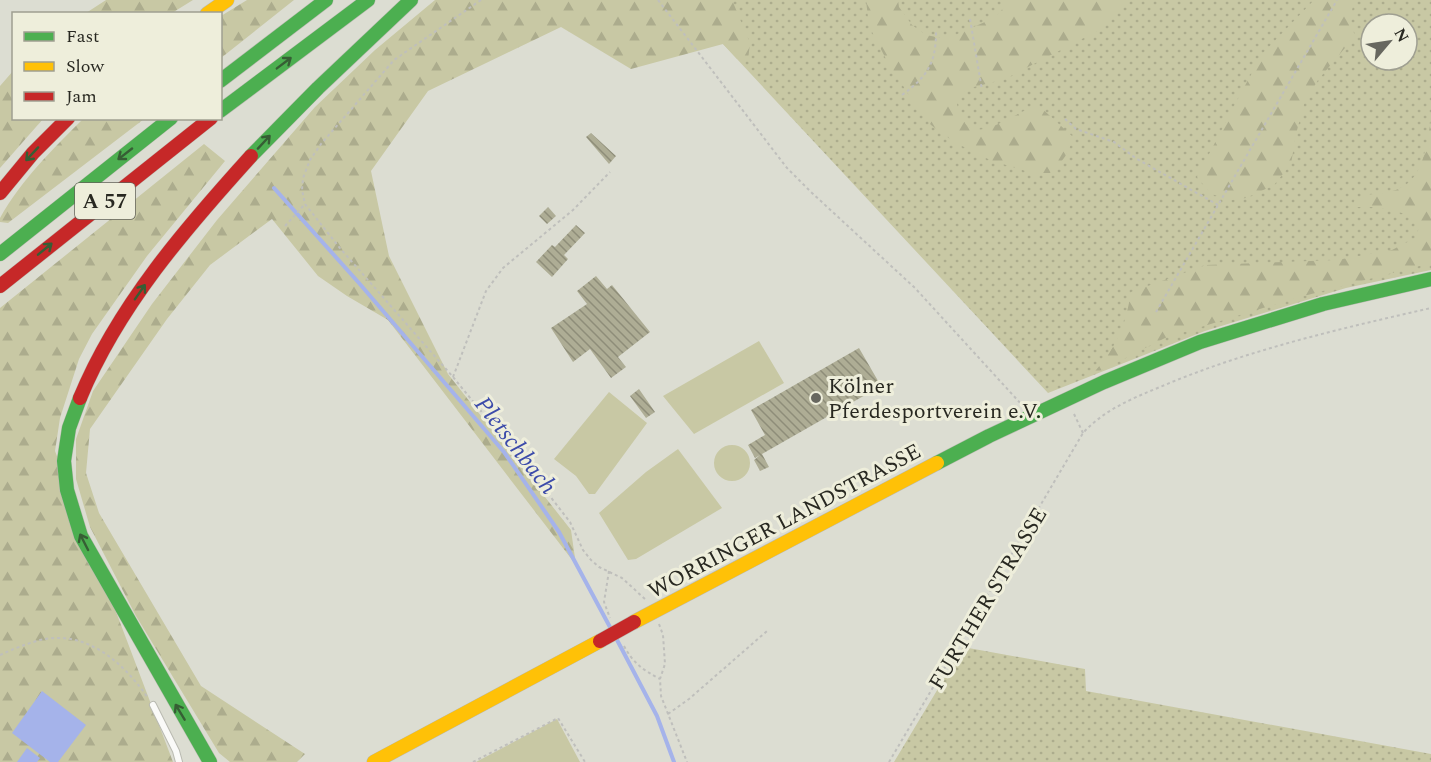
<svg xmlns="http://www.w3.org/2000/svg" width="1431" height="762" font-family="Spectral,serif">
  <defs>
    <pattern id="grass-dots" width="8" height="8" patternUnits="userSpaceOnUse" patternTransform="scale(1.5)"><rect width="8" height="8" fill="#c8c8a4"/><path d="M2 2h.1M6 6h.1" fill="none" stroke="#acac8d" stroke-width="1.8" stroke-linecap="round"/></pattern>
    <pattern id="forest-firs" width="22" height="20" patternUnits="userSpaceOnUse" patternTransform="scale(1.5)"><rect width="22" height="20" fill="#c8c8a4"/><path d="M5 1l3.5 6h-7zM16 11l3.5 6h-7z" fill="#acac8d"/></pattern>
    <pattern id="building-back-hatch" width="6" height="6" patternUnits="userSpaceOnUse" patternTransform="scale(1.5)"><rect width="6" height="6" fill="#aead95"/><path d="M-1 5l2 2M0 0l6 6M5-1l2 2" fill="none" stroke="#8e8d79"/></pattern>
  </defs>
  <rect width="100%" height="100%" fill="#dcddd2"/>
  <path fill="url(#grass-dots)" fill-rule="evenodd" d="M682 0H1431V270L1346 288 1205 331 1048 393ZM1371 24H1407V60H1371Z
    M963 647 1085 669 1086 691 1431 754V762H894Z"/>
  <path fill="url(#forest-firs)" d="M106 0H193L172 13H86Z
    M247 0H294L221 58V16Z
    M435 0H732L750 43 748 60 737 59 723 44 631 69 561 27 428 91 371 171 389 256 448 374 571 530 576 565 388 320 347 296 318 276 272 219 210 265 167 319 90 429 86 473 99 513 201 686 305 754 297 762H230L219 753 136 616 90 527 76 479V439L93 391 152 304 217 220 315 107 375 50Z
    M866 0H898L899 7 912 25 926 35 946 39 994 18 1011 0H1125L1103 28 1005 79 970 88 956 96C957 108 959 114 965 123 978 144 1020 109 1038 105L1072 136C1071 152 1062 162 1050 173H1032L990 160 954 142 931 125 914 103 886 59 869 26Z
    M1314 0H1354L1350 21 1355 36 1318 80 1304 104 1296 134 1291 164 1274 185 1246 198 1232 200 1211 194 1197 177 1242 91 1263 53Z
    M13 71 14 118 43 119 0 168V86Z
    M83 119H144L8 223 0 222V218C22 179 52 150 83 119Z
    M1431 121V263L1296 298 1165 338 1092 375C1116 347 1125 329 1131 292L1206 265 1337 260 1392 250 1415 238 1419 228 1406 214 1377 207H1357L1354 201C1364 193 1372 195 1384 193 1424 187 1424 153 1431 121Z
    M204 144 225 161 147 256 92 334 79 359 60 418 55 451 173 762H0V308Z"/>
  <path fill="#c8c8a4" d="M759 341 784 383 694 434 663 396Z
    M609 392 647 423 595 494H589L576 476 554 459Z
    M714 463a18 18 0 1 1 36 0a18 18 0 1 1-36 0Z
    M678 449 722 508 636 559 628 560 599 513 646 472Z
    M557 719 580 762H476Z"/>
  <path fill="#a5b3ea" d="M42 691 86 725 58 762H50L12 733Z
    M27 748 40 758 37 762H17Z"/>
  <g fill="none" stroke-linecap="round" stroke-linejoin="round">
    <path stroke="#a5b3ea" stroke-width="4" d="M274 188 359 283 504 452 559 532 611 629
      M616 638 657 716 674 762"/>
  </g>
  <path fill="url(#building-back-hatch)" d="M591 133 616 156 609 164 586 137Z
    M548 207 556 216 547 224 539 216Z
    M576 225 585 233 564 255 568 259 552 277 536 262 552 245 555 247Z
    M596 276 607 289 612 285 650 332 618 357 626 367 611 378 590 349 573 362 551 328 587 304 577 291Z
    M859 348 881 386 762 454 769 467 760 471 754 460 760 455 755 458 748 445 765 435 751 410Z
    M639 389 655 412 646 418 630 396Z"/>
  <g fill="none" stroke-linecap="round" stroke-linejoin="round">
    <defs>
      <path id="lane" d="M153 705 176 751 179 762"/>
      <path id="fast" d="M220 81 326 0
        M220 111 368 0
        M251 156 318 88 411 0
        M0 254 171 118
        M80 398 69 428 64 461 67 490 81 536 210 762
        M937 463 989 436 1104 382 1200 342 1323 304 1431 279"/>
      <path id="slow" d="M207 14 227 0
        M634 622 937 463
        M374 762 600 641"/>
      <path id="jam" d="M0 193 33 153 68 118
        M0 286 211 118
        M80 398C118 306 185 229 251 156"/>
    </defs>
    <use href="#lane" stroke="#b9bab1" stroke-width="8"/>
    <use href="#fast" stroke="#b9bab1" stroke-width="15"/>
    <use href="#slow" stroke="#b9bab1" stroke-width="15"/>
    <use href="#jam" stroke="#b9bab1" stroke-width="15"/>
    <path stroke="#bfbfbc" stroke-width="2" stroke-dasharray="3 3" stroke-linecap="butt" d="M481 0 394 60 321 144 310 160 303 178 302 190 305 204 339 247 453 377 535 477 570 522 583 550 591 560 599 567 622 578 645 599
      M658 0 787 168 811 192 915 288 1022 405
      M970 19 982 90
      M902 95C928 76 936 63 936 31
      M1065 119 1076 129 1114 142 1137 159 1218 205
      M285 226 305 204
      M1156 312 1337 0
      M453 377 486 291 503 268 573 210 610 172
      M1074 414 1083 433
      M609 571 604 602 610 618
      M659 624 663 635 665 664 660 679 661 696 687 762
      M624 646C633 663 643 670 660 679
      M0 655C13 649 26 644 40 640 86 629 124 663 148 698
      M668 714 689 699 767 631
      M473 762 558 718 585 762
      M889 762 1083 433C1104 410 1131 399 1160 387 1247 350 1339 329 1431 308"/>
    <use href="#lane" stroke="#fafaf8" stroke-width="6"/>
    <use href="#fast" stroke="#4caf50" stroke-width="14"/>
    <use href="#slow" stroke="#ffc107" stroke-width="14"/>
    <use href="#jam" stroke="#c62828" stroke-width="14"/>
    <defs>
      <path id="jam-bridge" d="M600 641 634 622"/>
    </defs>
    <use href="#jam-bridge" stroke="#b9bab1" stroke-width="15" stroke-linecap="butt"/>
    <use href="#jam-bridge" stroke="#c62828" stroke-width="14"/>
  </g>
  <defs><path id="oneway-shaft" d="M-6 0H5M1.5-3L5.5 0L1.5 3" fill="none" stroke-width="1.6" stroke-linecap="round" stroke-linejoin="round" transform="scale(1.5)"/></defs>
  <g stroke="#365e34">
    <use href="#oneway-shaft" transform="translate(284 63) rotate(-37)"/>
    <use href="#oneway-shaft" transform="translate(264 142) rotate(-47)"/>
    <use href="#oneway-shaft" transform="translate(32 154) rotate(133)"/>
    <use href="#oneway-shaft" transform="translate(125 154) rotate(142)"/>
    <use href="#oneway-shaft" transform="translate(45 249) rotate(-39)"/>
    <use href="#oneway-shaft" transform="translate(140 292) rotate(-55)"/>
    <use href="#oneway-shaft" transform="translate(84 542) rotate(-117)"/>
    <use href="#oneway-shaft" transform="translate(180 712) rotate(-121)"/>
  </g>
  <circle fill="#67675f" stroke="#eeeedb" stroke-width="2" cx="816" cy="398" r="6"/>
  <g text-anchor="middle" stroke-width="6" stroke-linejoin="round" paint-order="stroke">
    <rect fill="#eeeedb" stroke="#636359" stroke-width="1.5" x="75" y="183" width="60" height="36" rx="4.5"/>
    <g font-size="21" font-weight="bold" fill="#282821">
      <text x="105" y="208">A 57</text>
    </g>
    <g font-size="22" fill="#282821" stroke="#eeeedb" text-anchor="start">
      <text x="828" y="393">Kölner<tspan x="828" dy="25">Pferdesportverein e.V.</tspan></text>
    </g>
    <g font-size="22" fill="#282821" stroke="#eeeedb">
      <text transform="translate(784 520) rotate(-28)" y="8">WORRINGER LANDSTRASSE</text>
      <text transform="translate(987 598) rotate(-59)" y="8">FURTHER STRASSE</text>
    </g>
    <g font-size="24" font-style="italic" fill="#3c4baa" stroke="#eeeedb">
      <text transform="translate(516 445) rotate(52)" y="8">Pletschbach</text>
    </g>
  </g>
  <rect x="12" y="12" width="210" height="108" fill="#eeeedb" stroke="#9f9f91" stroke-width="1.5"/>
  <rect x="24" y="32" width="30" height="9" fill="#4caf50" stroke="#9f9f91" stroke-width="1.5"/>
  <text x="66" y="42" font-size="18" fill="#282821">Fast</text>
  <rect x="24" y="62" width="30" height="9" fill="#ffc107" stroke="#9f9f91" stroke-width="1.5"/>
  <text x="66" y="72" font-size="18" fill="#282821">Slow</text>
  <rect x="24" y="92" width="30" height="9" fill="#c62828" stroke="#9f9f91" stroke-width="1.5"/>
  <text x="66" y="102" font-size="18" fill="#282821">Jam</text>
  <g transform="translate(1389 42) rotate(61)"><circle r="28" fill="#eeeedb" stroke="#9f9f91" stroke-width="1.5"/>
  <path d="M0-4.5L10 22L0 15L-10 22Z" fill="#67675f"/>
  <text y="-9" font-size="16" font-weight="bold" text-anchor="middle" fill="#282821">N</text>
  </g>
</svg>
